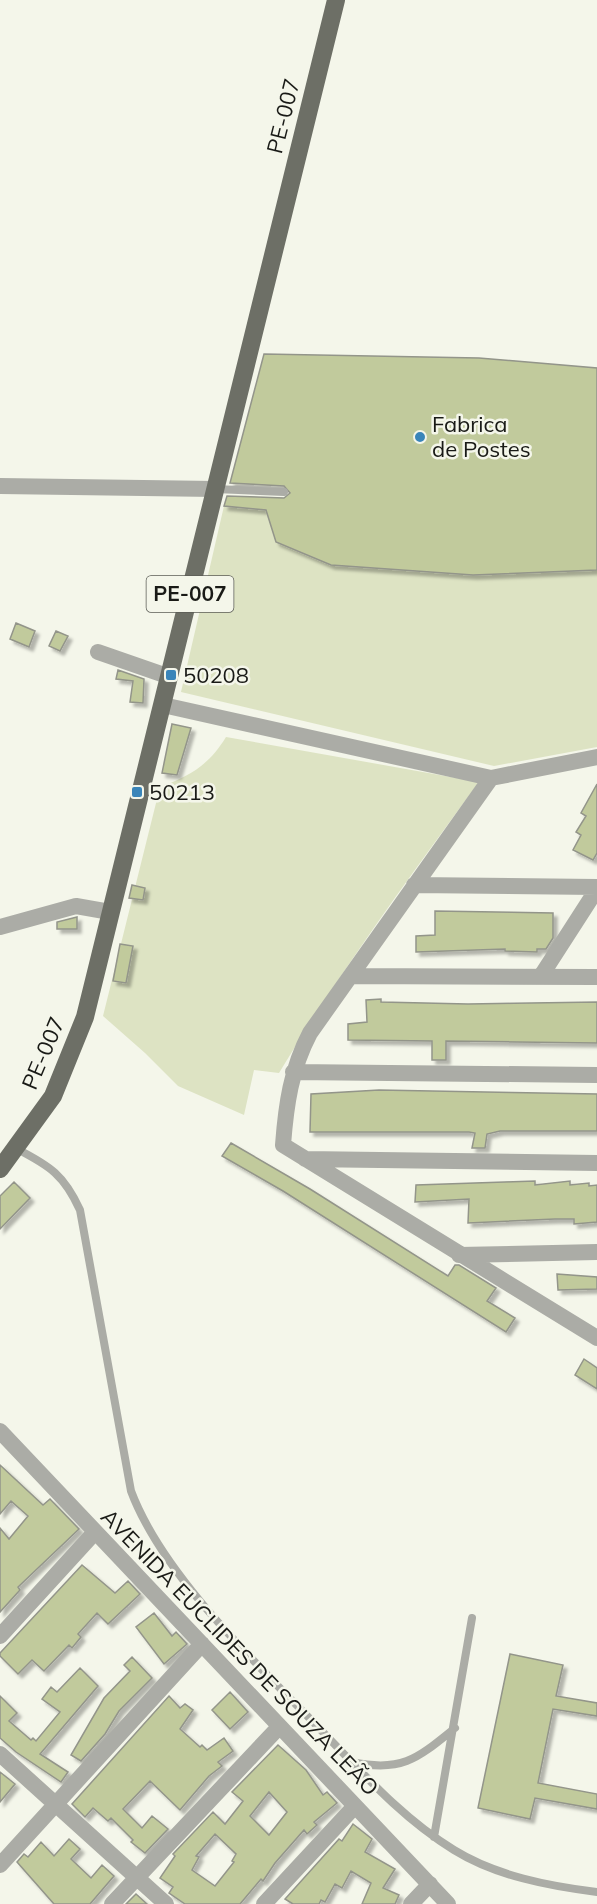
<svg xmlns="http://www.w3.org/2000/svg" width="597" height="1904" font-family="Mulish,sans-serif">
  <defs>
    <filter id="shadow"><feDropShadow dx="4" dy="4" stdDeviation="1.5" flood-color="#0004"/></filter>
  </defs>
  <rect width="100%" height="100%" fill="#f4f6ea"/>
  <path fill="#dde3c3" d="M224 506 266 510 276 542 331 565 473 575 597 570V747L494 766 181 692Z
    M226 737 479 782C409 877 340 972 279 1073L254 1070 244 1115 178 1086 145 1053 103 1016 160 787C190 776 209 765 226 737Z"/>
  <path fill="#c1ca9c" stroke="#93958a" stroke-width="1.5" fill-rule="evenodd" filter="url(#shadow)" d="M264 354 479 358 597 368V570L473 575 331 565 276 542 266 510 224 506 227 496 284 498 290 493 284 486 230 483Z
    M16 623 35 631 29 647 10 639Z
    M56 631 68 636 60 651 49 646Z
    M118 670 144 679 143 703 130 702 133 681 116 679Z
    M172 724 191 728 177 775 162 773Z
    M597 784V853L593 860 573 850 581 835 576 832 586 816 581 813Z
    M132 885 145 888 143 900 129 898Z
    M435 911 553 913V938L546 949H537V952L505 951V949L416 952V936L435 935Z
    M77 917V929H57V922Z
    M120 944 133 946 126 983 113 981Z
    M381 999V1002L468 1004 597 1002V1043L446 1041V1060H432V1041L348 1040V1024L367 1022 366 1000Z
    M379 1090 597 1094V1131H500L487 1134 485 1148H472L475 1133 469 1132H310L311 1094Z
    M231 1143 310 1189 448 1276 455 1265H459L496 1288 487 1301 515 1318 506 1332 283 1191 222 1156Z
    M535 1181V1185L570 1181V1185L589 1183V1186L597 1185V1222L574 1224V1219H555L468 1223 469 1199 415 1202 416 1185Z
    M14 1182 30 1198 0 1229V1196Z
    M557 1274 597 1277V1289L558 1290Z
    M584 1359 597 1368V1389L575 1375Z
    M0 1465 43 1505 50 1499 79 1529 18 1587 20 1590 0 1612V1528L9 1539 28 1516 11 1501 0 1514Z
    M82 1565 115 1593 128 1581 140 1594 108 1624 97 1613 78 1634 81 1637 72 1648 69 1645 44 1671 32 1660 18 1674 0 1656V1653Z
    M154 1613 172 1636 176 1632 187 1644 164 1664 136 1627Z
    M510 1654 563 1665 556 1696 597 1703V1716L553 1709 538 1783 597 1794V1809L535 1798 530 1819 478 1808Z
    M132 1657 152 1678 119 1711 105 1734 81 1761 71 1755 104 1698 130 1671 124 1665Z
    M80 1668 98 1686 40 1754 68 1772 61 1782 16 1752 0 1738V1696L17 1713 9 1721 31 1740 33 1738 36 1741 60 1712 42 1699 51 1687 57 1692Z
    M230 1692 248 1712 230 1729 212 1710Z
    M169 1696 180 1708 185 1704 193 1710 180 1729 200 1747 202 1745 207 1750 224 1738 233 1751 218 1762 222 1766 209 1776 180 1810 150 1781 123 1809 142 1828 152 1816 168 1829 145 1853 131 1842 133 1840 111 1818 108 1821 93 1808 85 1817 72 1804Z
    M278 1745 306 1770 323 1795 327 1792 337 1803 314 1822 317 1825 307 1834 304 1830 275 1863 263 1881 261 1879 240 1904H185L169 1893 173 1887 160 1878 175 1856 173 1854 213 1812 225 1824 243 1801 232 1792ZM269 1792 287 1812 269 1835 250 1816ZM215 1834 236 1854 232 1861 234 1862 215 1886 192 1870 199 1857 196 1856Z
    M0 1772 15 1784 0 1802Z
    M353 1824 372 1839 365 1852 395 1869 383 1888 399 1895 395 1904H362L371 1883 351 1871 342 1888 335 1884 325 1902 321 1900 319 1904H293L285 1899 339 1839 342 1841Z
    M69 1839 80 1849 71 1859 91 1878 102 1865 114 1876 90 1904H54L17 1862 24 1854 28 1857 41 1842 54 1856Z
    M136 1894 147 1904H126Z"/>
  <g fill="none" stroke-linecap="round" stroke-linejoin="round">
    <path stroke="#abaca6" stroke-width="8" d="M215 489 284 492
      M17 1149C50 1166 64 1175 80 1210L131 1491C162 1574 254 1661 316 1725 360 1770 400 1817 454 1850 496 1876 549 1886 597 1892
      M352 1762C402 1773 418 1758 455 1728
      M434 1837 472 1618"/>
    <path stroke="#abaca6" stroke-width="16" d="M0 486 215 489
      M98 652 170 677
      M163 705 491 778 597 757
      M491 778 310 1033C291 1069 286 1105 283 1145L597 1338
      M414 885 597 887
      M0 927 76 906 110 912
      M352 976 597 977
      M541 976 597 889
      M293 1072 597 1075
      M305 1159 597 1163
      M459 1255 597 1252
      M0 1431 448 1904
      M0 1636 95 1532
      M0 1754 166 1904
      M0 1865 202 1644
      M112 1904 279 1727
      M264 1904 355 1806
      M411 1904 430 1884"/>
    <path stroke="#6d6f66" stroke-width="18" d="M0 1169 53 1096 85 1017 336 0"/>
  </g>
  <g fill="#3a85b9" stroke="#f4f6ea" stroke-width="2">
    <circle cx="420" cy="437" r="6"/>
    <rect x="165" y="669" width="12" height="12" rx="3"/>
    <rect x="131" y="786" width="12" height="12" rx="3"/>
  </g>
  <g text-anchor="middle" stroke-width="5" stroke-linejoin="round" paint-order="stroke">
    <rect fill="#f4f6ea" stroke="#5b5c56" stroke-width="1.5" x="146.5" y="576" width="87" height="36" rx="4.5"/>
    <g font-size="21" font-weight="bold" fill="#191a16">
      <text x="190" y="601">PE-007</text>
    </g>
    <g font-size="22" fill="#191a16" stroke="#f4f6ea">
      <text transform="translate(283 116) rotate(-76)" y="8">PE-007</text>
      <text transform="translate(43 1053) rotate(-67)" y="8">PE-007</text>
      <text transform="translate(240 1652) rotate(46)" y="8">AVENIDA EUCLIDES DE SOUZA LEÃO</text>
    </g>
    <g font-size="22" fill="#191a16" stroke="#f4f6ea" text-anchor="start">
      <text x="432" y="432">Fabrica<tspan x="432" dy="25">de Postes</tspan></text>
      <text x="183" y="683">50208</text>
      <text x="149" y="800">50213</text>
    </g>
  </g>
</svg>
